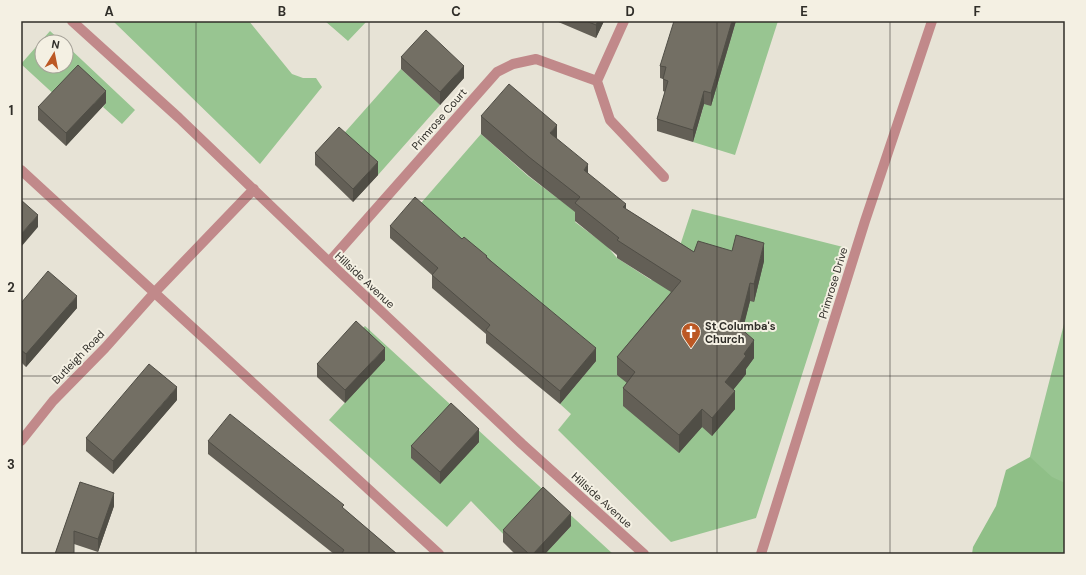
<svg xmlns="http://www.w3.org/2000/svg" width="1086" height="575" font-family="'DM Sans',sans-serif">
  <rect width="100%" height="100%" fill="#e7e3d6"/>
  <path fill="#98c591" d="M113 21H249L292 74 303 78H316L322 87 260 164Z
    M325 21H367L348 41Z
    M736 21H778L735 155 693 142 703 108V103L711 105Z
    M50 31 62 42H42V66H66V45L135 110 122 124 103 107 106 103 58 98 21 64Z
    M401 69 440 105 378 175 339 139Z
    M481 134 528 176 580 215 575 222 607 246 617 258 651 280 676 258 692 209 843 247 756 518 671 542 558 430 571 414 560 404 596 361 415 210Z
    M1065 320V554H1005Z
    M365 326 613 554H545L571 526 507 538 471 501 447 527 329 420 384 360 356 334Z"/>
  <path fill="#8fbf87" d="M1030 457 1052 477 1065 483V538L1061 554H972L973 547 996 506 1006 470Z"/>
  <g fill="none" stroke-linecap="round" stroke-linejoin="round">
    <path stroke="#c1898a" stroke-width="10" d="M72 21 179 118 329 262 522 444 644 554
      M624 21 597 81 610 120 664 177
      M21 170 439 554
      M329 262 497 72 513 64 536 59 597 81
      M21 441 53 401 105 348 155 292 254 189
      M761 554 865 221 932 21"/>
  </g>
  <path fill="#635f56" d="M556 21H604L596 38Z
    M736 21 711 106 704 104 693 142 657 131V119L665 92 663 91V79L660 78V66Z
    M401 57 464 78 440 105 401 69Z
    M106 103 66 146 38 120V107Z
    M481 116 557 139 588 174 626 209 694 252 764 261 754 302 750 301 742 330 754 358 746 369V374L733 390 735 409 712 436 702 427 679 453 623 406V388L627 383 617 375V357L671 292 617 258V255L575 221V212L529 176 481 134Z
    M315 153 378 175 353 202 315 165Z
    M390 226 462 239 487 257 596 361 560 404 486 343V334L432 288V275L390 238Z
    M21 303 77 308 26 367 21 362Z
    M385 360 345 403 317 377V364Z
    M177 400 113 474 86 451V438Z
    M208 441 344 509 397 554H334L208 454Z
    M479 442 440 484 411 458V446Z
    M80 482 114 506 98 552 74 544 55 554Z
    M571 526 545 554H515L503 542V530Z"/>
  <path fill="#504e46" d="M598 21H604L596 38V25Z
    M732 21H736L711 106V93Z
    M464 66V78L440 105V92Z
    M106 91V103L66 146V133Z
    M704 91V104L693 142V130Z
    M557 125V144L550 133Z
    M378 162V175L353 202V189Z
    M588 164V182L584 170Z
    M626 204V222L623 207Z
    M38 215V227L21 247V234Z
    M764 243V261L754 302V284Z
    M750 283V301L739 345V327Z
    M77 296V308L26 367V354Z
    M754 340V358L746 369V374L725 400V382L744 354Z
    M385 348V360L345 403V390Z
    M596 348V361L560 404V391Z
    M177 387V400L113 474V461Z
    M735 391V409L712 436V418Z
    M702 409V427L679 453V435Z
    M479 429V442L440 484V472Z
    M114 493V506L98 552V539Z
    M571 513V526L545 554H533Z"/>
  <path fill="#736f64" stroke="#504e46" d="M586 21H598L596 25Z
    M674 21H732L711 93 704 91 693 130 657 119 668 81 663 79 666 67 660 66Z
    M426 30 464 66 440 92 401 57Z
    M78 65 106 91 66 133 38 107Z
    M509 84 557 125 550 133 588 164 584 170 626 204 623 207 694 252 698 241 732 251 736 235 764 243 754 284 750 283 739 327 754 340 744 354 746 356 725 382 735 391 712 418 702 409 679 435 623 388 635 372 617 357 681 281 617 240 619 238 575 203 580 197 529 157 481 116Z
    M339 127 378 162 353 189 315 153Z
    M415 197 462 239 464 237 487 256 486 257 596 348 560 391 486 330 490 325 432 275 438 268 390 226Z
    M21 200 38 215 21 234Z
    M48 271 77 296 26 354 21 350V303Z
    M356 321 385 348 345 390 317 364Z
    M149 364 177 387 113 461 86 438Z
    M451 403 479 429 440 472 411 446Z
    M230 414 344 505 342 507 397 554H343L342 553 344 550 208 441Z
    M80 482 114 493 98 539 74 531V554H55Z
    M543 487 571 513 533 554H529L503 530Z"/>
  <path fill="none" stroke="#302e29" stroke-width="1" stroke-opacity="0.55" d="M196 21V554M369 21V554M543 21V554M717 21V554M890 21V554M21 199H1065M21 376H1065"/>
  <defs>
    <symbol id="church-pin" viewBox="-11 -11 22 30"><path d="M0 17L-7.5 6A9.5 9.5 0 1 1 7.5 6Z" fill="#bc5824" stroke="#f4f0e3"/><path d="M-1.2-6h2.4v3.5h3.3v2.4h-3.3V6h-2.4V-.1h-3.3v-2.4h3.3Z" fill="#fff"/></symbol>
  </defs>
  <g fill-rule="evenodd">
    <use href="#church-pin" x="680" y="321" width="22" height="30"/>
  </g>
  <g text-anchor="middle" stroke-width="4" stroke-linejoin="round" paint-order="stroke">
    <g font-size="11" fill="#302e29" stroke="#f4f0e3">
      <text transform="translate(439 119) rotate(-49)" y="4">Primrose Court</text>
      <text transform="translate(365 280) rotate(43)" y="4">Hillside Avenue</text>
      <text transform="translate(833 283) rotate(-73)" y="4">Primrose Drive</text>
      <text transform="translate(78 357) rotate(-46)" y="4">Butleigh Road</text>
      <text transform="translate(602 500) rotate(42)" y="4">Hillside Avenue</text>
    </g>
    <g font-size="11" font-weight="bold" fill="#302e29" stroke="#f4f0e3" text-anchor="start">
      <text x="705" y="330">St Columba's<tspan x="705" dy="13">Church</tspan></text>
    </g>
  </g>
  <rect width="1086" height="575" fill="none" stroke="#f4f0e3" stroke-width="44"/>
  <g transform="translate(54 54) rotate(10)"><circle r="19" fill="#f4f0e3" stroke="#a6a299"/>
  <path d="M0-3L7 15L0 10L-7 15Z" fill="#bc5824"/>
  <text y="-6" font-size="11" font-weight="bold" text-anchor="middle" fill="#302e29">N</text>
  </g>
  <rect x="22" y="22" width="1042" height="531" fill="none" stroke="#302e29" stroke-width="1.5"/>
  <g font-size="13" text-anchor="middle" font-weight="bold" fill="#302e29">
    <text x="109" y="16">A</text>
    <text x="282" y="16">B</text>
    <text x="456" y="16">C</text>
    <text x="630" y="16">D</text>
    <text x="804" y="16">E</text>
    <text x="977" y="16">F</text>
    <text x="11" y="115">1</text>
    <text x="11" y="292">2</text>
    <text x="11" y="469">3</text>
  </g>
</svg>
